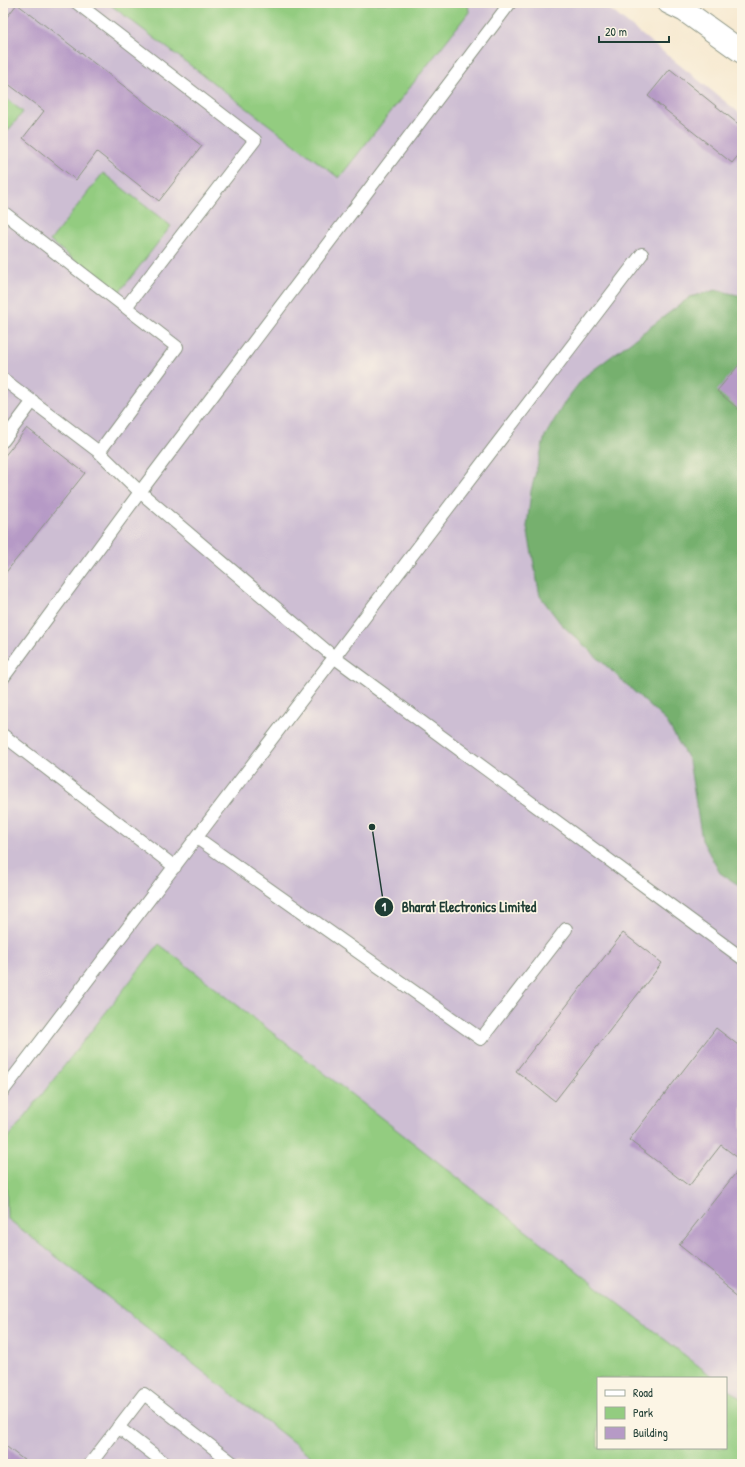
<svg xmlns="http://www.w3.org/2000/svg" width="745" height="1467" font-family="'Patrick Hand',sans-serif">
  <rect width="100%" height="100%" fill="#fcf5e5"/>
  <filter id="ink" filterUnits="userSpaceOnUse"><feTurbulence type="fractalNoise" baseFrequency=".025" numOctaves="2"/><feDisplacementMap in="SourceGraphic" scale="8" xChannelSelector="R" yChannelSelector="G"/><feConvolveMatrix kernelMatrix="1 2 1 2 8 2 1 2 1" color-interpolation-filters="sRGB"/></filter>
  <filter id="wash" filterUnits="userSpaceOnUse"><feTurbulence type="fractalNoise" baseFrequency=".012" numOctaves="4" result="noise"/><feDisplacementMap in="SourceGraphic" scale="16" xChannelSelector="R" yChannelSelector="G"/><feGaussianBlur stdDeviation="0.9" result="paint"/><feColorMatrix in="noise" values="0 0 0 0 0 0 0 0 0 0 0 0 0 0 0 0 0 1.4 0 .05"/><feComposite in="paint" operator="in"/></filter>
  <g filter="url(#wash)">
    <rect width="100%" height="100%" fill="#f7ead2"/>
    <path fill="#cdbed3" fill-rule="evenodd" d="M3 3H602L742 115V1464H3ZM598 1378H726V1448H598Z"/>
    <path fill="#93cc80" stroke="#59845a" d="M108 3H468L469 12 339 178Z
      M3 96 23 112 3 137Z
      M103 173 171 226 118 294 50 241Z
      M159 944 714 1378H598V1448H726V1387L742 1400V1464H321L7 1218 5 1142Z"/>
    <path fill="#76b06e" stroke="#4a7651" d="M716 290 742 296V887L720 873 702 840 689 761 667 722 561 624 540 596 527 527 531 491 545 436 566 400 584 377 690 297Z"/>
    <g id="blocks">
      <path fill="#b69ac6" d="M17 4 202 146 159 201 97 152 76 180 23 138 44 111 3 80V22Z
        M670 69 742 127V151L732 163 648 96Z
        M742 361V412L717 391Z
        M27 428 85 473 3 576V458Z
        M623 933 662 963 555 1101 516 1071Z
        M716 1028 742 1048V1161L721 1145 689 1186 629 1140Z
        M742 1165V1295L679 1245Z
        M3 1444 29 1464H3Z"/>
    </g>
  </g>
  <g filter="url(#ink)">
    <use href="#blocks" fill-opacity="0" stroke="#8b9483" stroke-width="1"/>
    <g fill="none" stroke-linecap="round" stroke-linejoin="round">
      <defs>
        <path id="lane" d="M77 3 255 140 126 307
          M3 212 177 347 99 452
          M3 379 99 452 140 492 335 658 742 958
          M3 441 33 401
          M3 678 140 492 510 3
          M3 735 175 867
          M197 838 481 1039 566 929
          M3 1091 642 254
          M118 1427 166 1464
          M90 1464 144 1394 234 1464"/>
        <path id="secondary" d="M669 3 685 11 742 52"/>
      </defs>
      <use href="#lane" stroke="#8b9483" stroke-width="14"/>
      <use href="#secondary" stroke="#8b9483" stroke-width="24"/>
      <use href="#lane" stroke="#fff" stroke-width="12"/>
      <use href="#secondary" stroke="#fff" stroke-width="22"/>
    </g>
  </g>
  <path fill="none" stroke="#1f3d34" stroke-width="1.5" d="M372 827L384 907"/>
  <g fill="#1f3d34" stroke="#fcf5e5" stroke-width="1.5">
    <circle cx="372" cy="827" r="4"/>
    <circle cx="384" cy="907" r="10"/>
  </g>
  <g font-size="12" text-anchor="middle" font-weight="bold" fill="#fff">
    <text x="384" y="911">1</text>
  </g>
  <g font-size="14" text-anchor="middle" font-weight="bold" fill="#1f3d34" stroke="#fcf5e5" stroke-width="3.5" stroke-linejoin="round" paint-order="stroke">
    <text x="469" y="912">Bharat Electronics Limited</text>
  </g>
  <rect width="745" height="1467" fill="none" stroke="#fcf5e5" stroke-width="16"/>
  <rect x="597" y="1377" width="130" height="72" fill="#fcf5e5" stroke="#a4ab9e"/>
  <rect x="605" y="1390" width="20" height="6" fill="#ffffff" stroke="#a4ab9e"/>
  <text x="633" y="1397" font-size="12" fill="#1f3d34">Road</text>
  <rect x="605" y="1407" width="20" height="12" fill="#93cc80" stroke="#a4ab9e"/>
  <text x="633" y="1417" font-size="12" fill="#1f3d34">Park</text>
  <rect x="605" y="1427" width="20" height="12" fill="#b69ac6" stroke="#a4ab9e"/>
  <text x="633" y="1437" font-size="12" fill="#1f3d34">Building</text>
  <path d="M599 36v6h70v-6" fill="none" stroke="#1f3d34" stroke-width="2"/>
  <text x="605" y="36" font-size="12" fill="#1f3d34" stroke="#fcf5e5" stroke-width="3" paint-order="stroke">20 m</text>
</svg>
